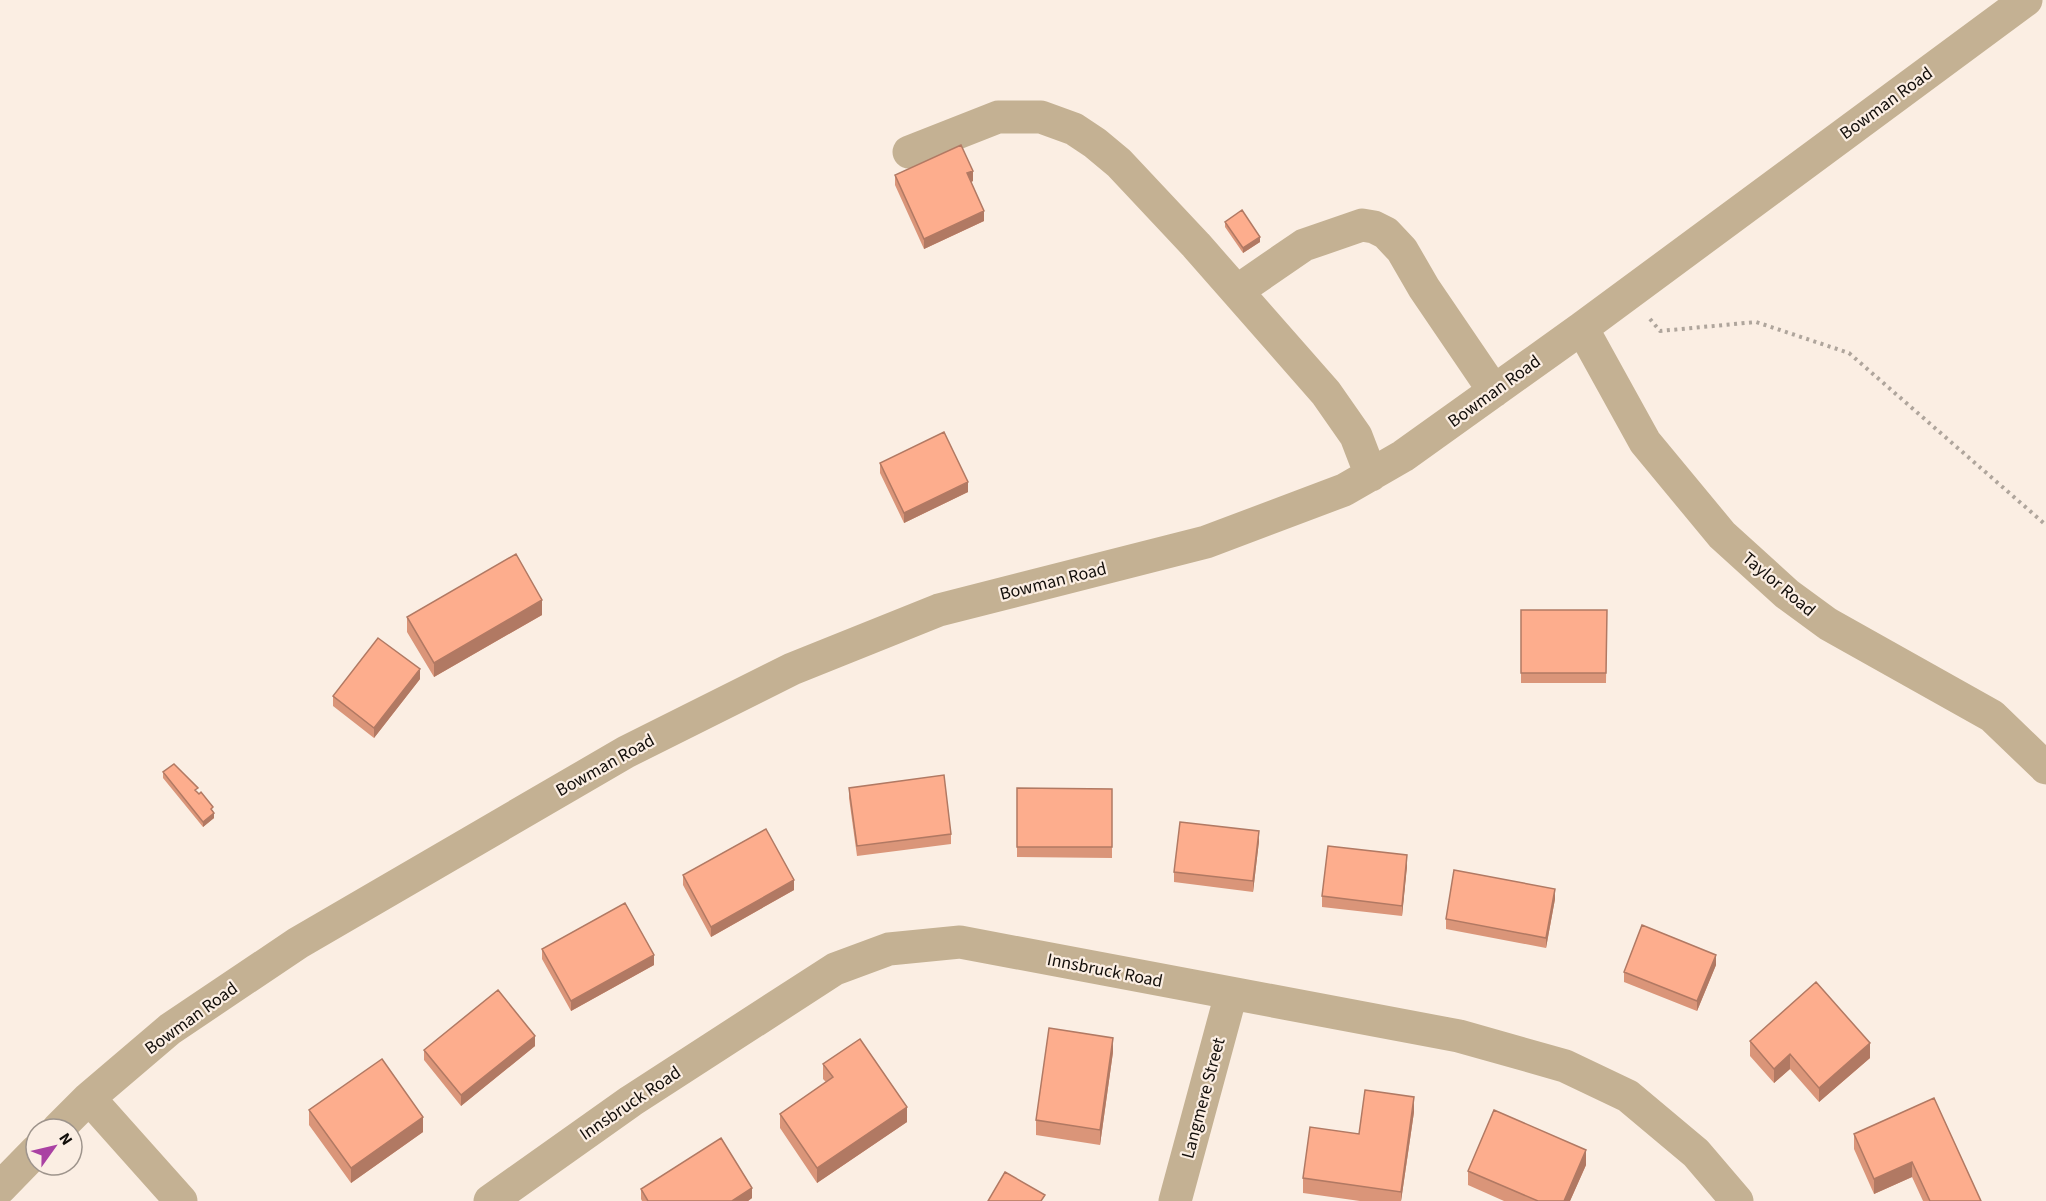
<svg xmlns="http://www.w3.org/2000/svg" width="2046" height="1201" font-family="'Source Sans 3',sans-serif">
  <rect width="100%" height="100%" fill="#fbeee3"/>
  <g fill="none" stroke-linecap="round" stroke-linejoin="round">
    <path stroke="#afa59c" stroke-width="4" stroke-dasharray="3 4.5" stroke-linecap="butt" d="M1650 319 1660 331 1756 322 1849 353 2046 525"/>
    <path stroke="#c4b193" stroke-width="33" d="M909 152 998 117H1041L1074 129 1095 143 1119 163 1196 245 1326 393 1356 436 1371 475
      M1237 291 1304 245 1362 225 1374 227 1386 233 1402 250 1424 288 1494 391
      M1582 328 1645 442 1722 535 1787 594 1828 624 1992 716 2046 768
      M89 1098 181 1201
      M58 1129 89 1098 170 1029 298 943 626 752 792 669 939 610 1206 542 1344 490 1403 456 1582 328 2026 0
      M0 1188 36 1151
      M490 1201 631 1101 835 969 889 949 960 942 1459 1036 1565 1066 1628 1096 1696 1153 1737 1201
      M1175 1201 1231 994"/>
  </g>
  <path fill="#da9579" d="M895 175 973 181 971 182 984 221 924 249 895 185Z
    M1225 222 1260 242 1243 253 1225 227Z
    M880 463 968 492 904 523 880 473Z
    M1521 610H1607L1606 683H1521Z
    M542 615 434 677 407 632V617Z
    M420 679 374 738 333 706V696Z
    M163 772 198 793 213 811 214 818 203 827 163 778Z
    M849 788 951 834V844L857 856 849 798Z
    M1017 788 1112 789V858L1017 857Z
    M1259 841 1253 892 1174 882V872Z
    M1407 866 1402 916 1322 907V896Z
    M683 875 794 890 711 937 683 885Z
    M1555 899 1546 948 1446 929V919Z
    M542 949 654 965 571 1011 542 959Z
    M1716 965 1697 1011 1624 982V972Z
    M1750 1041 1870 1058 1819 1102 1790 1069 1774 1083 1750 1056Z
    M535 1046 461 1106 424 1060V1050Z
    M1113 1052 1100 1145 1036 1135V1120Z
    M823 1064 907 1122 817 1183 780 1128V1114L826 1082 823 1079Z
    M1934 1098 1981 1201H1923L1912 1177 1874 1194 1854 1149V1134Z
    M309 1110 423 1132 351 1183 309 1125Z
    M1414 1112 1401 1201H1360L1303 1193V1178L1359 1134Z
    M1586 1165 1570 1201H1504L1468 1185V1171Z
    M641 1189 752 1198 748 1201H642L641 1199Z"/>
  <path fill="#b17963" d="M973 171V181L967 184V173Z
    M984 211V221L924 249V239Z
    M1260 237V242L1243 253V248Z
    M968 482V492L904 523V513Z
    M542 600V615L434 677V663Z
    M420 669V679L374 738V728Z
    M214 813V818L203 827V822Z
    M1259 831V841L1253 892V881Z
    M1407 855V866L1402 916V906Z
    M794 880V890L711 937V927Z
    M1555 889V899L1546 948V938Z
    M654 955V965L571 1011V1001Z
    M1716 955V965L1697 1011V1001Z
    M535 1036V1046L461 1106V1095Z
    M1113 1038V1052L1100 1145V1130Z
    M1870 1043V1058L1819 1102V1088Z
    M1790 1054V1069L1774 1083V1069Z
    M1414 1097V1112L1401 1201V1192Z
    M907 1107V1122L817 1183V1168Z
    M423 1117V1132L351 1183V1168Z
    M1586 1150V1165L1570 1201H1564Z
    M1912 1162V1177L1874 1194V1179Z
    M752 1188V1198L748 1201H732Z"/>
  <path fill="#fdad8d" stroke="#b17963" stroke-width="1.5" d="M961 145 973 171 967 173 984 211 924 239 895 175Z
    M1242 210 1260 237 1243 248 1225 222Z
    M944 432 968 482 904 513 880 463Z
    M516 554 542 600 434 663 407 617Z
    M1521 610H1607L1606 673H1521Z
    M378 638 420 669 374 728 333 696Z
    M174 764 198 788 195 790 199 794 201 792 213 807 211 809 214 813 203 822 163 772Z
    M944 775 951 834 857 846 849 788Z
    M1017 788 1112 789V847H1017Z
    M1180 822 1259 831 1253 881 1174 872Z
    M766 829 794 880 711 927 683 875Z
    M1328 846 1407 855 1402 906 1322 896Z
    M1454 870 1555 889 1546 938 1446 919Z
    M625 903 654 955 571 1001 542 949Z
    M1642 925 1716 955 1697 1001 1624 972Z
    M1816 982 1870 1043 1819 1088 1790 1054 1774 1069 1750 1041Z
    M498 990 535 1036 461 1095 424 1050Z
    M1049 1028 1113 1038 1100 1130 1036 1120Z
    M860 1039 907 1107 817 1168 780 1114 833 1077 823 1064Z
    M382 1059 423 1117 351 1168 309 1110Z
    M1365 1090 1414 1097 1401 1192 1303 1178 1310 1127 1359 1134Z
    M1934 1098 1981 1201H1930L1912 1162 1874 1179 1854 1134Z
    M1494 1110 1586 1150 1564 1201H1538L1468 1171Z
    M721 1138 752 1188 732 1201H648L641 1189Z
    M1005 1172 1045 1195 1041 1201H988Z"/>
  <g text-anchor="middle" stroke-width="4.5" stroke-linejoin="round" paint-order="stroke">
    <g font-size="18" fill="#120e0a" stroke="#fbeee3">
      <text transform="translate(1886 103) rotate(-36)" y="6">Bowman Road</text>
      <text transform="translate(1494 391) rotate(-36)" y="6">Bowman Road</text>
      <text transform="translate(1053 581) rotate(-14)" y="6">Bowman Road</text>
      <text transform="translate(1779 584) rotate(40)" y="6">Taylor Road</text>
      <text transform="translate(605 765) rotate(-29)" y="6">Bowman Road</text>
      <text transform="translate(1105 970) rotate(11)" y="6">Innsbruck Road</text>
      <text transform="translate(191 1018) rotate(-36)" y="6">Bowman Road</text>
      <text transform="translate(1203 1098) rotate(-75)" y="6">Langmere Street</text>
      <text transform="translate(630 1103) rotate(-34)" y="6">Innsbruck Road</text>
    </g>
  </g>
  <g transform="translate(54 1147) rotate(56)"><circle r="28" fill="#fbeee3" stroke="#9e948c" stroke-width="1.5"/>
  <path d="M0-4.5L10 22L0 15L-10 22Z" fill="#aa41a3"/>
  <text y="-9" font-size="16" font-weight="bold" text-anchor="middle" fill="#120e0a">N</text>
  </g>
</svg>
